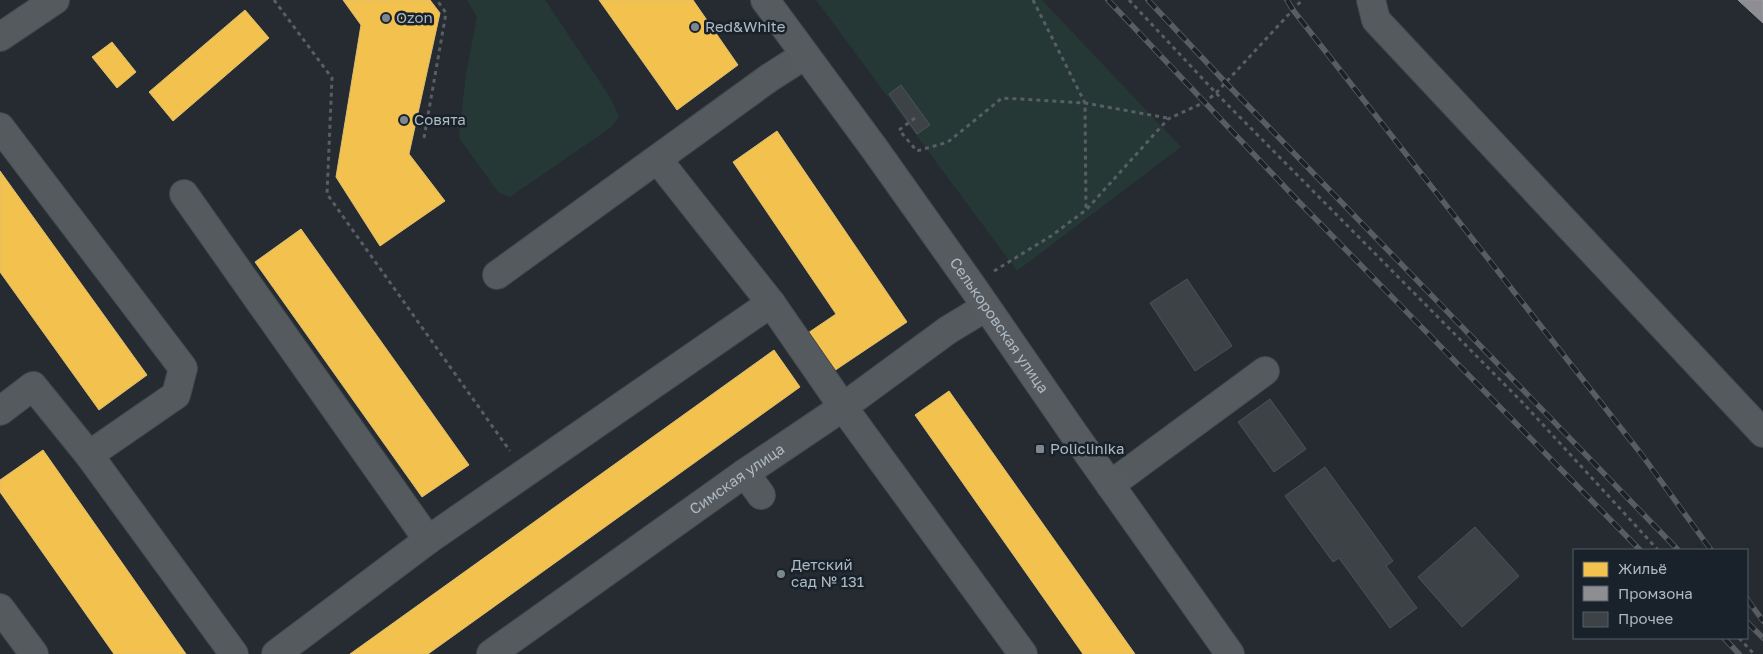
<svg xmlns="http://www.w3.org/2000/svg" width="1763" height="654" font-family="'Golos Text',sans-serif">
  <rect width="100%" height="100%" fill="#252b30"/>
  <path fill="#253836" d="M467 0H545L610 97 619 117 610 128 510 197 498 192 459 138 466 74 477 17Z
    M816 0H1042L1181 147 1017 271Z"/>
  <path fill="#f2c14e" stroke="#ddbf71" d="M343 0H430L440 13 409 154 445 201 380 246 336 177 361 25Z
    M599 0H693L738 65 677 110Z
    M245 10 269 38 173 121 149 92Z
    M112 42 136 72 117 88 92 57Z
    M777 131 907 322 831 373 805 335 836 314 733 162Z
    M0 171 147 375 99 410 0 272Z
    M301 229 469 465 422 497 255 262Z
    M774 350 800 387 428 654H350Z
    M949 391 1135 654H1083L915 415Z
    M43 450 186 654H114L0 492V480Z"/>
  <path fill="#8d8d92" stroke="#979aa0" d="M1738 0H1763V23Z"/>
  <path fill="#3d4246" stroke="#4c5358" d="M901 85 930 125 917 134 889 94Z
    M1187 279 1232 346 1195 371 1150 303Z
    M1270 399 1306 449 1274 472 1238 422Z
    M1325 467 1393 561 1386 566 1417 608 1390 628 1339 558 1333 562 1285 496Z
    M1475 527 1519 576 1462 627 1418 577Z"/>
  <g fill="none" stroke-linecap="round" stroke-linejoin="round">
    <defs>
      <g id="minor">
        <path d="M1371 0 1376 20 1763 433"/>
        <path d="M0 37 55 0"/>
        <path d="M0 127 183 368 176 395 89 455"/>
        <path d="M658 160 771 303"/>
        <path d="M184 194 428 540"/>
        <path d="M497 275 769 78 805 55"/>
        <path d="M0 411 33 386 89 455 234 654"/>
        <path d="M745 473 761 495"/>
        <path d="M1110 485 1265 371"/>
        <path d="M0 608 34 654"/>
        <path d="M276 654 428 540 771 303 843 407 1023 654"/>
        <path id="s1" d="M491 654 745 473 843 407 948 330 986 307"/>
      </g>
      <g id="major">
        <path id="s2" d="M765 0 874 148 972 286 1072 431 1230 654"/>
      </g>
    </defs>
    <use href="#minor" stroke="#42474b" stroke-width="30"/>
    <use href="#major" stroke="#41484d" stroke-width="30"/>
    <path stroke="#585e63" stroke-width="3" stroke-dasharray="4 4" stroke-linecap="butt" d="M274 0 332 78 327 194 510 451
      M1033 0 1085 103 1086 209
      M1129 0 1216 93 1523 403 1658 550
      M915 118 899 130 917 151 948 142 1002 98 1085 103 1167 118
      M424 138 446 13 437 0
      M994 271 1051 236 1086 210 1168 119 1205 102 1216 93 1302 0
      M1739 638 1754 654"/>
    <use href="#minor" stroke="#545a5e" stroke-width="28"/>
    <use href="#major" stroke="#565b60" stroke-width="28"/>
    <defs>
      <path id="rail" d="M1108 0 1299 202 1640 550
        M1148 0 1226 83 1678 550
        M1287 0 1293 10 1642 455 1711 550
        M1747 599 1763 621
        M1747 622 1763 638
        M1724 638 1739 654"/>
    </defs>
    <use href="#rail" stroke="#575d62" stroke-width="5.5"/>
    <use href="#rail" stroke="#19222a" stroke-width="4" stroke-dasharray="11" stroke-linecap="butt"/>
  </g>
  <g fill="#7d878f" stroke="#19222a" stroke-width="2">
    <circle cx="386" cy="18" r="5"/>
    <circle cx="695" cy="27" r="5"/>
    <circle cx="404" cy="120" r="5"/>
    <rect x="1035" y="444" width="10" height="10" rx="2.5"/>
    <circle cx="781" cy="574" r="5"/>
  </g>
  <g text-anchor="middle" stroke-width="5" stroke-linejoin="round" paint-order="stroke">
    <g font-size="15" fill="#adb9c2" stroke="#19222a" text-anchor="start">
      <text x="396" y="23">Ozon</text>
      <text x="705" y="32">Red&amp;White</text>
      <text x="414" y="125">Совята</text>
      <text x="1050" y="454">Policlinika</text>
      <text x="791" y="570">Детский<tspan x="791" dy="17">сад № 131</tspan></text>
    </g>
    <g font-size="15" fill="#adb9c2" stroke="#19222a">
      <text dy="5" stroke="none"><textPath href="#s2" startOffset="401">Селькоровская улица</textPath></text>
      <text dy="5" stroke="none"><textPath href="#s1" startOffset="302">Симская улица</textPath></text>
    </g>
  </g>
  <rect x="1573" y="549" width="175" height="90" fill="#19222a" stroke="#545e67"/>
  <rect x="1583" y="562" width="25" height="15" fill="#f2c14e" stroke="#545e67"/>
  <text x="1618" y="574" font-size="15" fill="#adb9c2">Жильё</text>
  <rect x="1583" y="586" width="25" height="15" fill="#8d8d92" stroke="#545e67"/>
  <text x="1618" y="599" font-size="15" fill="#adb9c2">Промзона</text>
  <rect x="1583" y="612" width="25" height="15" fill="#3d4246" stroke="#545e67"/>
  <text x="1618" y="624" font-size="15" fill="#adb9c2">Прочее</text>
</svg>
